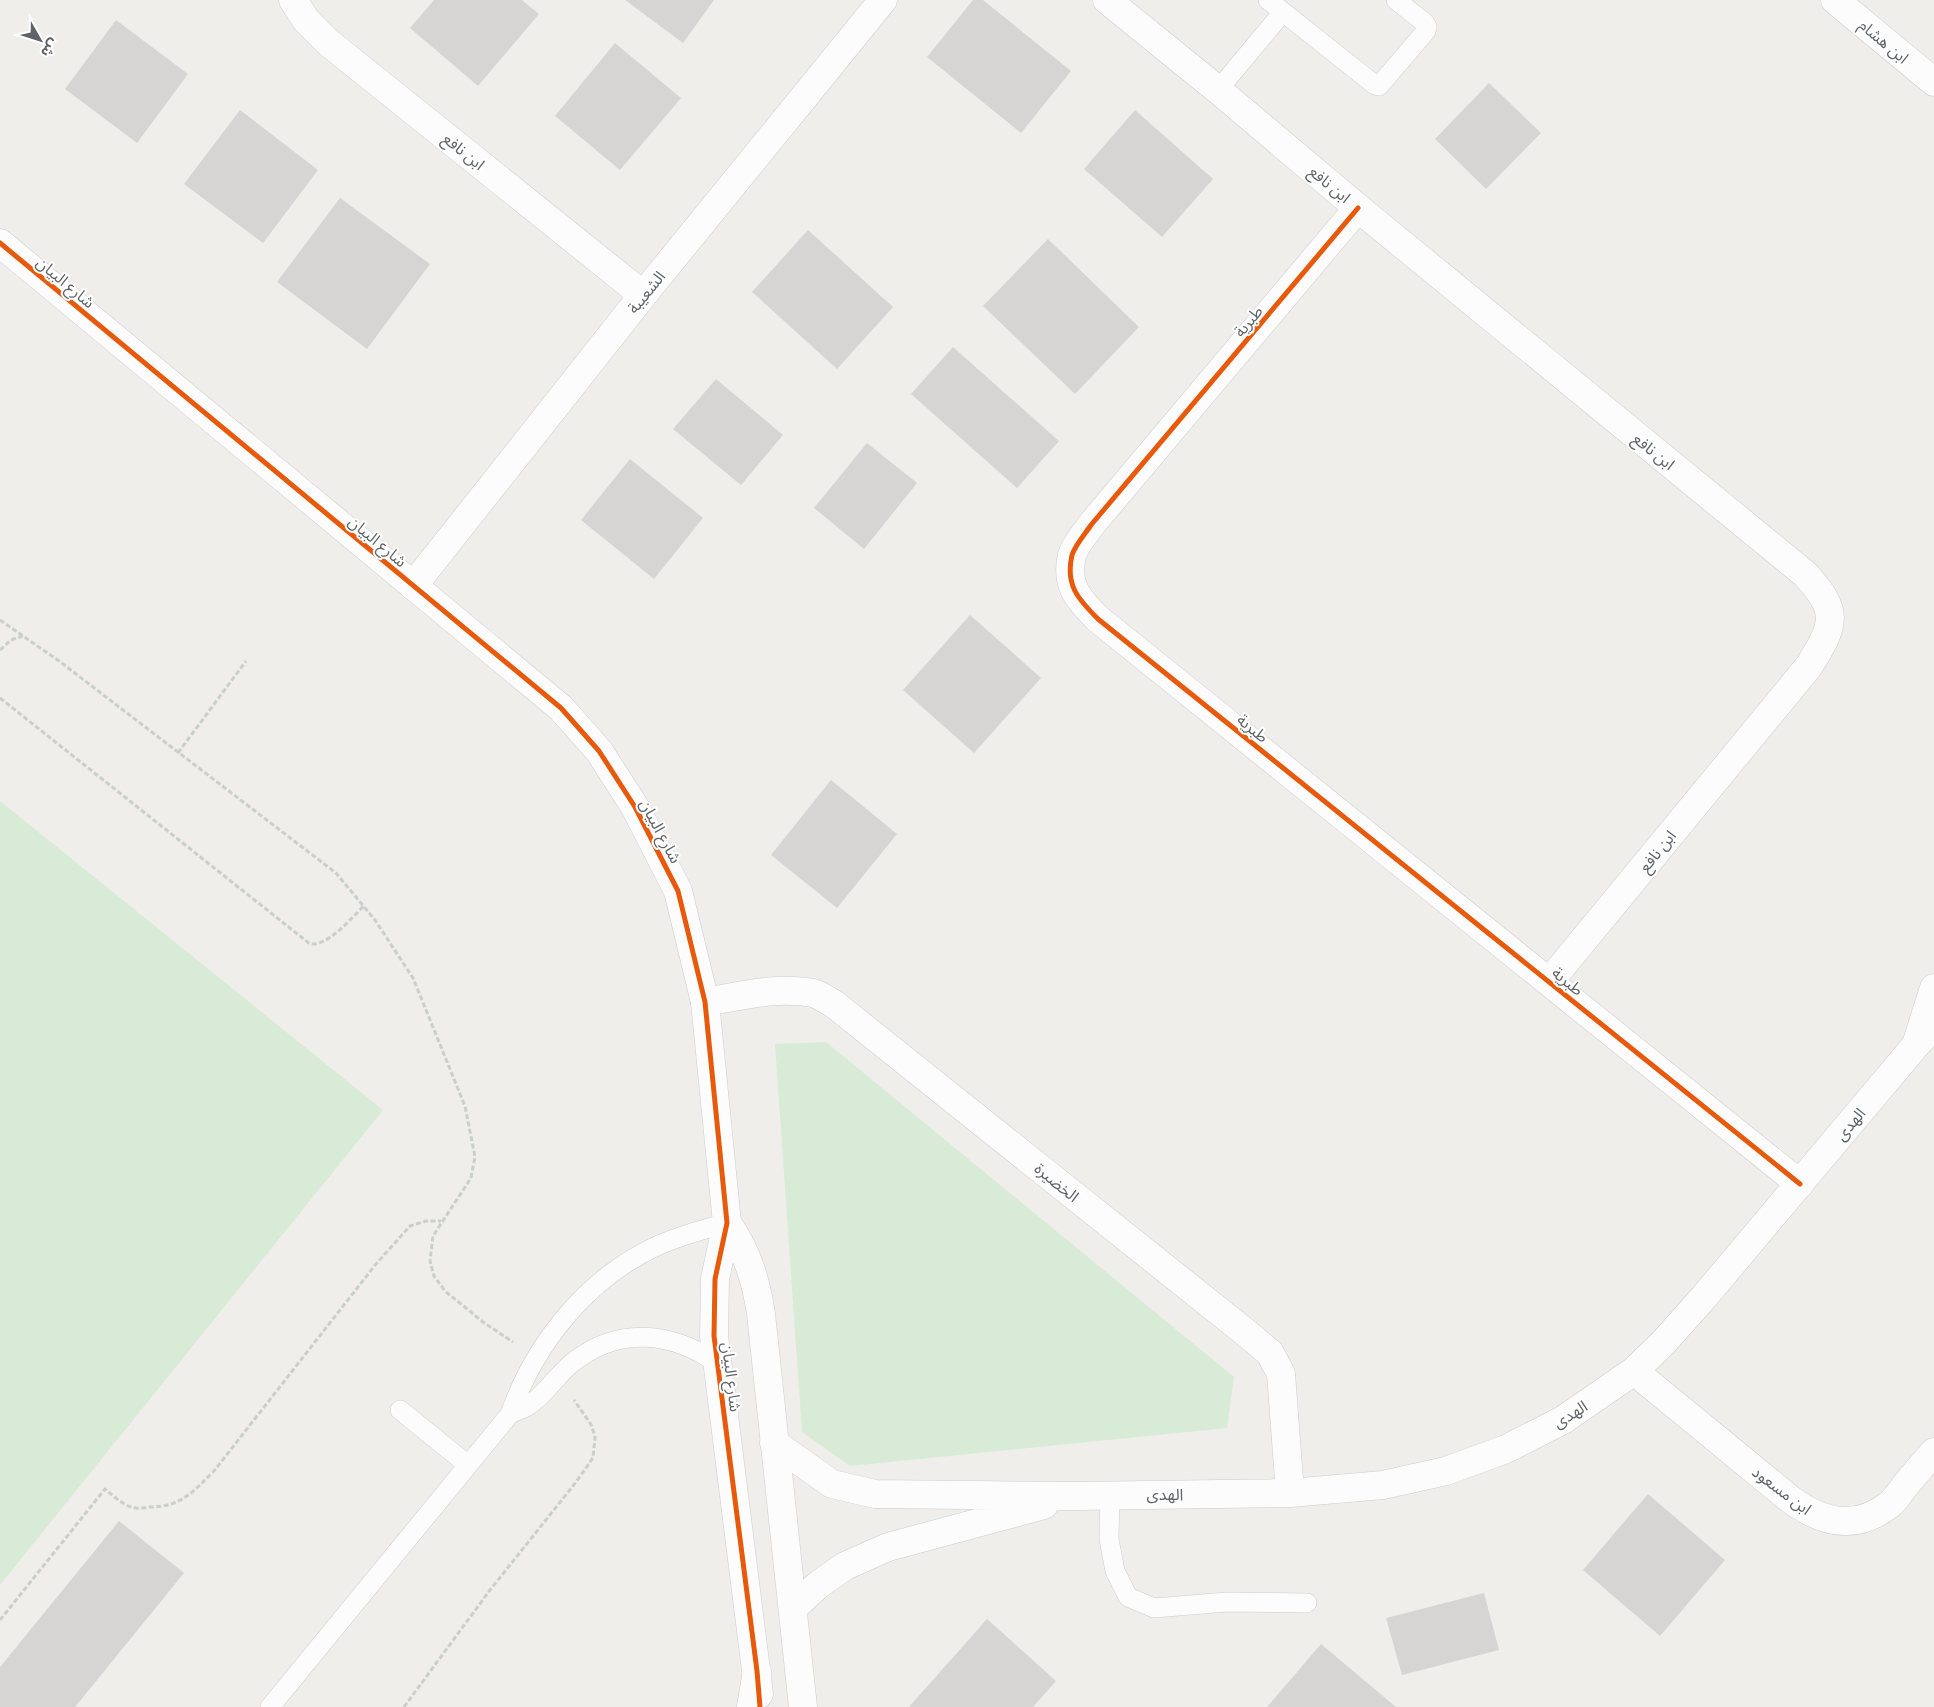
<svg xmlns="http://www.w3.org/2000/svg" width="1934" height="1707" font-family="'Roboto Condensed','Noto Sans Arabic',sans-serif">
  <rect width="100%" height="100%" fill="#efeeea"/>
  <path fill="#d8ebd6" d="M0 801 383 1110 0 1585Z
    M826 1042 1234 1377 1227 1428 850 1466 802 1432 775 1044Z"/>
  <path fill="#d6d5d3" d="M434 0H522L539 14 478 86 410 28Z
    M625 0H714L683 43Z
    M973 0H983L1071 71 1021 133 927 57Z
    M116 20 188 74 137 143 65 89Z
    M615 43 681 98 620 170 555 116Z
    M1489 83 1541 133 1486 189 1435 139Z
    M240 110 318 170 263 243 184 184Z
    M1135 110 1213 179 1162 237 1084 169Z
    M340 198 430 264 367 349 277 282Z
    M808 230 893 307 837 369 752 292Z
    M1048 239 1139 327 1075 394 983 306Z
    M953 347 1059 441 1017 488 911 394Z
    M716 379 783 435 741 485 673 429Z
    M867 443 917 483 864 549 814 508Z
    M630 459 703 518 654 579 581 520Z
    M970 615 1041 678 974 753 903 690Z
    M831 780 897 834 837 908 771 855Z
    M1648 1494 1725 1560 1660 1636 1583 1570Z
    M119 1521 184 1573 75 1707H0V1667Z
    M1484 1593 1499 1650 1402 1675 1386 1618Z
    M987 1619 1056 1681 1033 1707H909Z
    M1321 1644 1396 1707H1267Z"/>
  <g fill="none" stroke-linecap="round" stroke-linejoin="round">
    <defs>
      <path id="service" d="M1268 0 1375 85 1379 86 1426 31 1427 27 1425 23 1396 0
        M1218 90 1283 12
        M400 1410 468 1465
        M510 1414C516 1411 522 1409 528 1406 545 1395 556 1376 572 1363 618 1326 672 1331 718 1364
        M1110 1495 1109 1539 1115 1571 1128 1597 1154 1608 1227 1602 1307 1603
        M270 1707 510 1414C536 1341 589 1276 661 1244 683 1235 704 1229 727 1223"/>
      <path id="minor" d="M293 0 306 20 329 43 643 295
        M1107 0 1218 90 1358 208 1805 574C1840 612 1835 624 1809 666L1549 982
        M1835 0 1934 82
        M1358 208 1091 525C1085 534 1075 545 1072 555 1065 585 1078 599 1098 619L1800 1184
        M413 586 643 295 883 0
        M705 1002C740 996 778 986 813 993 820 995 827 1000 834 1004L1250 1336 1270 1353 1281 1374 1290 1493
        M1916 1045 1934 988
        M1634 1371 1790 1499C1822 1523 1855 1531 1889 1505 1895 1500 1900 1493 1904 1487 1914 1475 1924 1463 1934 1452
        M774 1443 832 1484 875 1494 1077 1496 1290 1493 1383 1485 1446 1471 1506 1449 1563 1420 1634 1371 1663 1343 1704 1297 1916 1045 1934 1026
        M793 1608 818 1585 845 1566 888 1547 1044 1505"/>
      <path id="tertiary" d="M0 243 561 708 599 751 635 807 678 891 705 1002 727 1223 715 1279 714 1336 759 1694
        M727 1223C747 1251 756 1280 761 1314L803 1707"/>
      <path id="secondary" d="M751 1707 757 1671"/>
    </defs>
    <use href="#service" stroke="#cbcccc" stroke-width="20"/>
    <use href="#minor" stroke="#cbcccc" stroke-width="29"/>
    <use href="#tertiary" stroke="#cbcccc" stroke-width="29"/>
    <use href="#secondary" stroke="#cacacb" stroke-width="29"/>
    <path stroke="#cacfcc" stroke-width="3" stroke-dasharray="5 2.5" stroke-linecap="butt" d="M0 620 59 661 336 873 375 920 413 978 465 1106 475 1157 471 1178 433 1236 430 1261 434 1276 445 1291 483 1322 513 1342
      M0 650 11 640 23 636
      M0 698 310 944C329 946 351 918 364 906
      M178 753 246 661
      M0 1620 105 1489C112 1495 122 1504 131 1507 137 1509 145 1508 151 1507 181 1507 195 1490 214 1471L376 1264 410 1226 426 1221H441
      M404 1707 490 1590 573 1486 593 1458 595 1438 592 1426 574 1400"/>
    <use href="#service" stroke="#fdfcfc" stroke-width="19"/>
    <use href="#minor" stroke="#fdfcfc" stroke-width="28"/>
    <use href="#tertiary" stroke="#fdfcfc" stroke-width="28"/>
    <use href="#secondary" stroke="#fdfcfc" stroke-width="28"/>
    <defs>
      <path id="cycleway" d="M1358 208 1091 525C1085 534 1075 545 1072 555 1065 585 1078 599 1098 619L1800 1184
        M0 243 561 708 599 751 635 807 678 891 705 1002 727 1223 715 1279 714 1336 757 1671 760 1707"/>
    </defs>
    <use href="#cycleway" stroke="#fff" stroke-width="8"/>
    <use href="#cycleway" stroke="#e8590c" stroke-width="5"/>
  </g>
  <g text-anchor="middle" stroke-width="4" stroke-linejoin="round" paint-order="stroke">
    <g font-size="16" fill="#5f6368" stroke="#fff">
      <text transform="translate(1884 41) rotate(40)" y="6">ابن هشام</text>
      <text transform="translate(464 151) rotate(39)" y="6">ابن نافع</text>
      <text transform="translate(1330 184) rotate(40)" y="6">ابن نافع</text>
      <text transform="translate(66 282) rotate(40)" y="6">شارع البيان</text>
      <text transform="translate(646 292) rotate(-51)" y="6">الشعيبة</text>
      <text transform="translate(1248 321) rotate(-50)" y="6">طبرية</text>
      <text transform="translate(1654 451) rotate(39)" y="6">ابن نافع</text>
      <text transform="translate(378 541) rotate(40)" y="6">شارع البيان</text>
      <text transform="translate(1253 728) rotate(39)" y="6">طبرية</text>
      <text transform="translate(661 831) rotate(62)" y="6">شارع البيان</text>
      <text transform="translate(1657 851) rotate(-51)" y="6">ابن نافع</text>
      <text transform="translate(1568 981) rotate(39)" y="6">طبرية</text>
      <text transform="translate(1850 1124) rotate(-50)" y="6">الهدى</text>
      <text transform="translate(1057 1182) rotate(39)" y="6">الخضيرة</text>
      <text transform="translate(732 1377) rotate(83)" y="6">شارع البيان</text>
      <text transform="translate(1570 1414) rotate(-32)" y="6">الهدى</text>
      <text transform="translate(1782 1490) rotate(37)" y="6">ابن مسعود</text>
      <text x="1165" y="1500">الهدى</text>
    </g>
  </g>
  <g transform="translate(40 40) rotate(129)" stroke="#ffffff" stroke-width="4" paint-order="stroke">
  <path d="M0-4L9 19L0 12L-9 19Z" fill="#5f6368"/>
  <text y="-8" font-size="14" font-weight="bold" text-anchor="middle" fill="#5f6368">ش</text>
  </g>
</svg>
